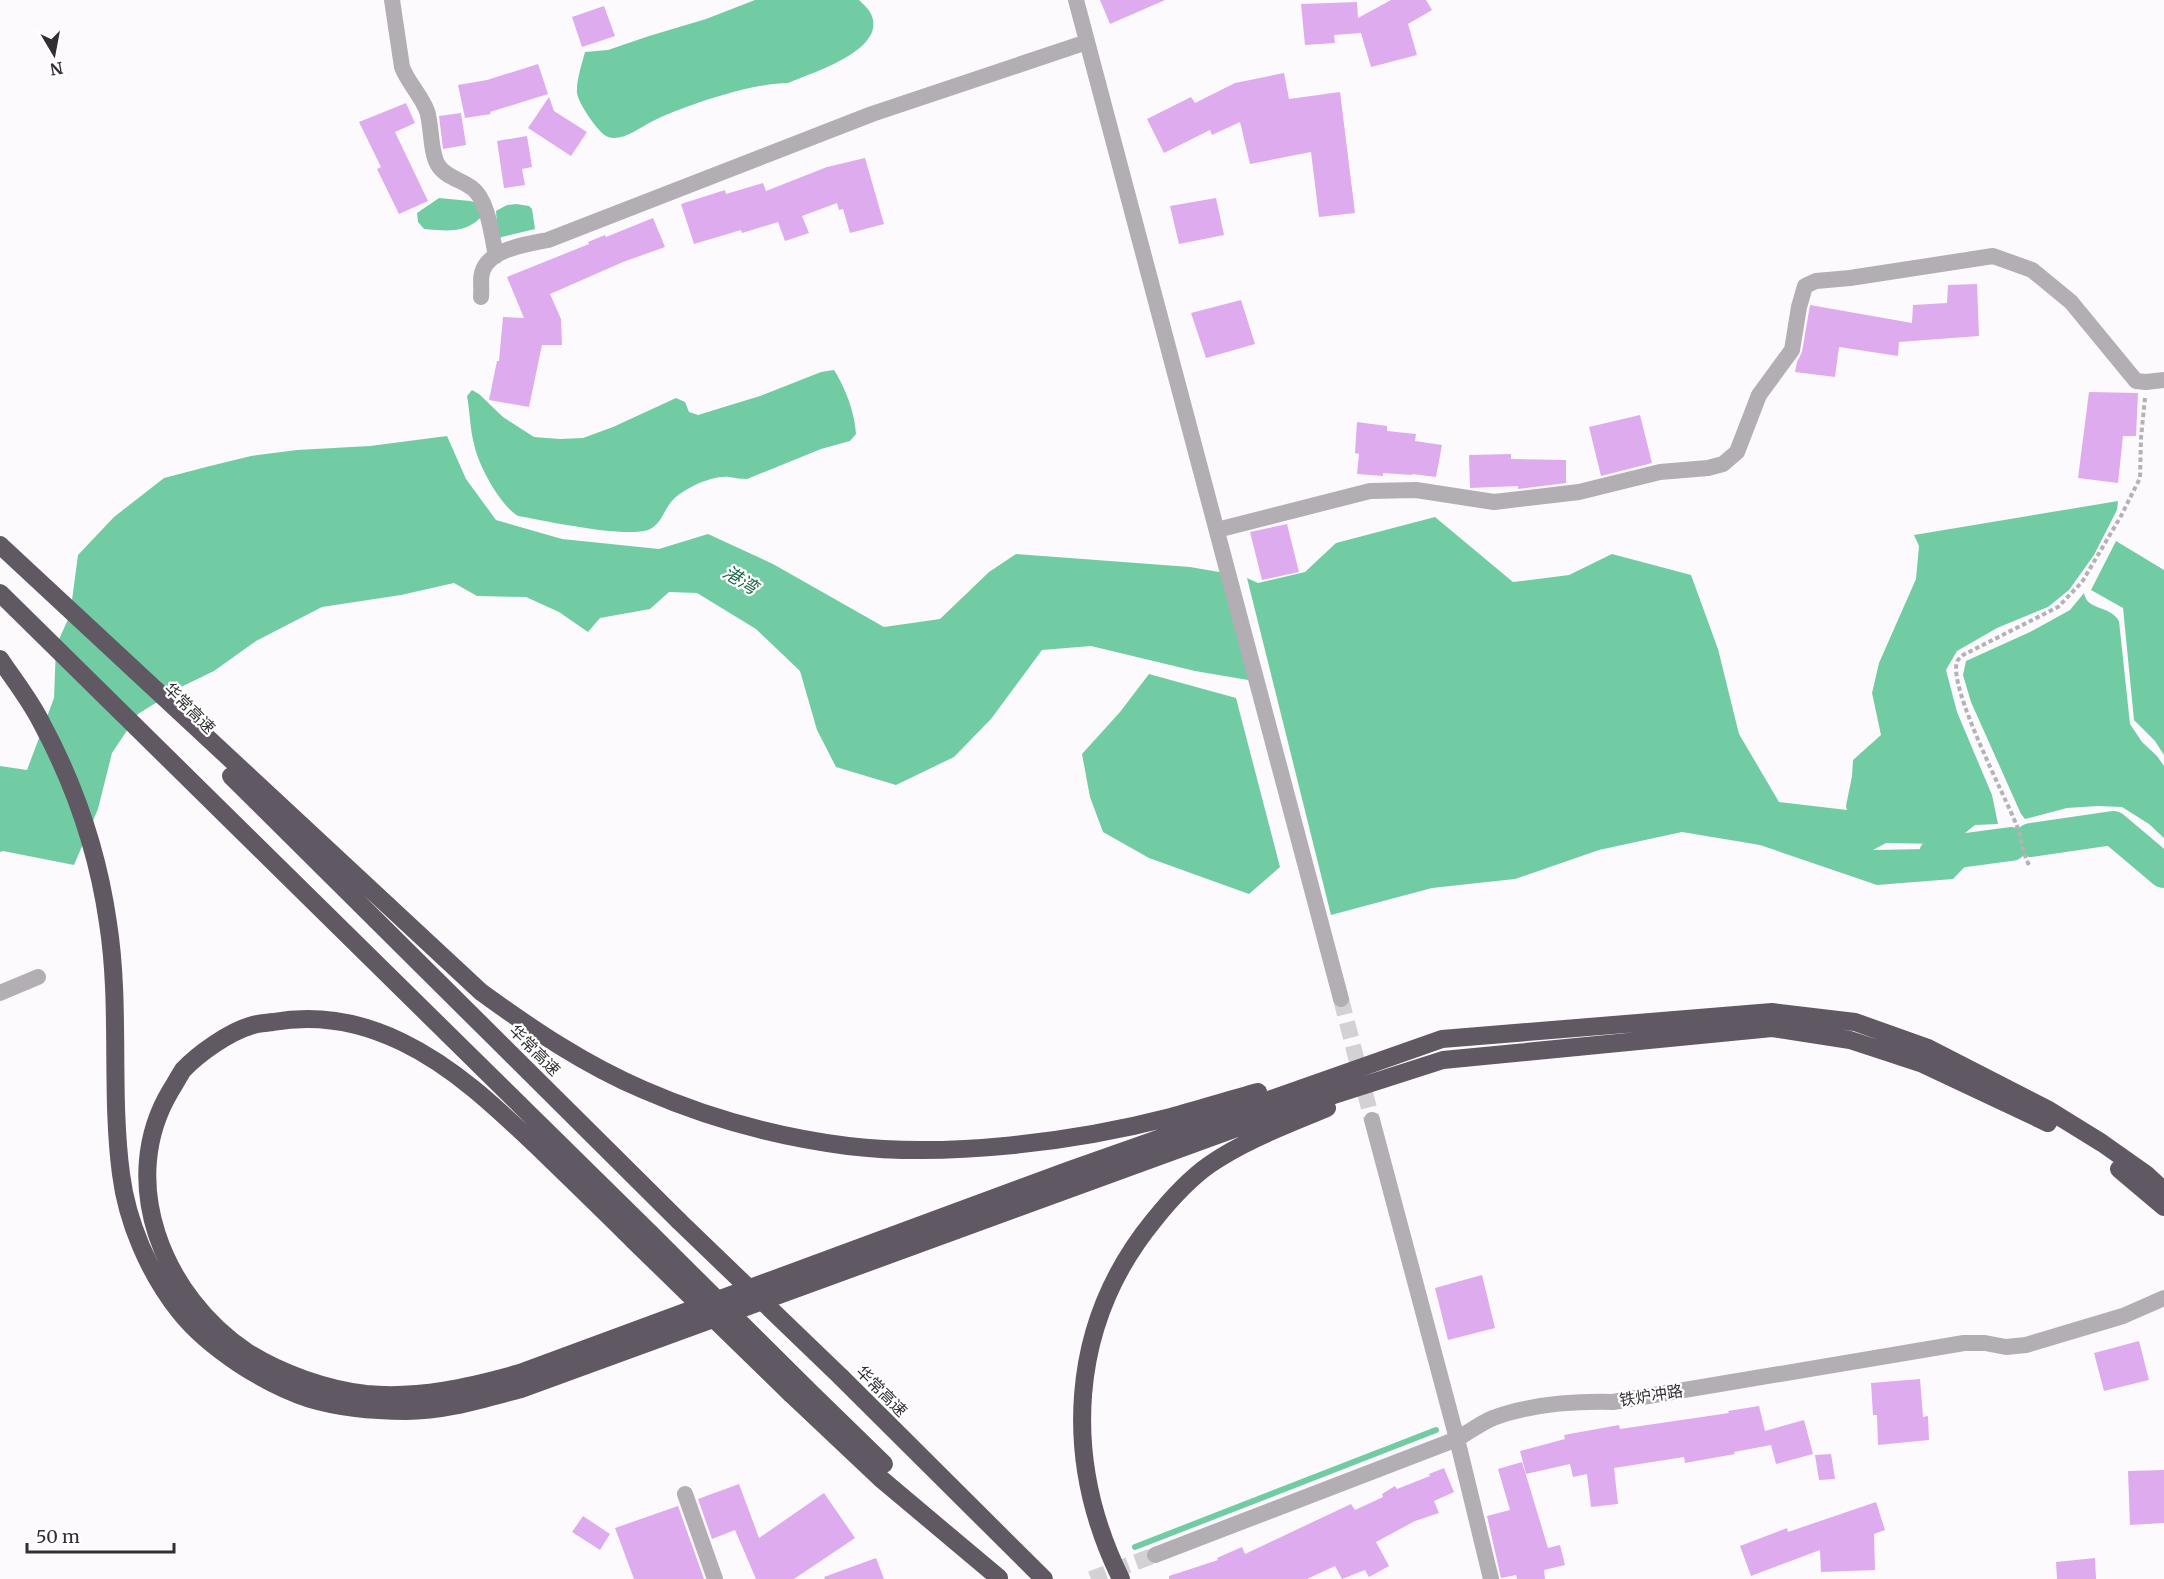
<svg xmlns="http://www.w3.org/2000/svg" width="2164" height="1579" font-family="Merriweather,'Noto Sans SC',serif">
  <rect width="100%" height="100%" fill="#fdfafe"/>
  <path fill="#71cca4" d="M755 0H859C863 4 869 9 871 14 888 50 811 73 788 83 752 83 683 106 651 122 639 128 622 142 608 137 599 134 578 103 577 93 576 81 582 64 585 52L608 50 649 36 706 19Z
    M439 198 470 201 482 204 484 214C467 234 448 231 424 229L418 222 417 213Z
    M516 204 529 206 532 209 535 229 498 238 496 211 507 205Z
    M834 370C845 387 855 413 856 434L850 441 821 449 747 479C741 479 736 478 729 477 712 475 682 489 671 502 663 512 661 525 648 530 624 538 546 521 518 516 500 505 478 465 474 444 470 429 470 412 467 396L472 390 479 394 503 417 534 437 560 439 583 438 613 427 676 398 685 402 689 412 698 415 760 396 821 372Z
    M447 436 466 479 496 520 562 539 659 549 708 534 773 564 884 627 940 619 989 572 1016 554 1190 567 1225 573 1254 681 1195 671 1091 646 1042 650 991 719 954 757 896 785 836 767 817 730 800 671 756 629 697 593 669 592 650 609 600 618 588 632 559 612 526 597 477 596 454 583 401 595 322 607 256 641 214 671 183 686 138 714 112 753 98 809 74 865 3 851 0 852V766L27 770 54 698 56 646 70 615 78 555 114 517 164 478 210 466 251 456 297 450 370 446Z
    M2118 501 2117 510 2094 555 2069 590 2048 607 1997 628 1957 651 1946 670 1957 712 1992 795 1998 824 1975 825 1959 838 1943 844 1886 843 1873 850 1983 848 1953 879 1877 885 1760 845 1682 832 1599 850 1515 879 1432 888 1331 915 1247 578 1258 583 1305 572 1336 543 1435 517 1513 582 1569 575 1612 554 1691 575 1718 649 1739 734 1779 802 1847 810 1846 806 1852 776 1853 760 1881 735 1872 693 1879 663 1916 579 1919 546 1914 535Z
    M2116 541 2164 570V755L2155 741 2134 720 2123 608 2091 590Z
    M2084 593C2087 611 2110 605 2119 621L2130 724 2142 742 2157 756 2164 766V838L2149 824 2122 807 2098 806 2067 808 2025 819 2021 814 1971 702 1963 675 1966 661 2030 632 2070 610Z
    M1149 674 1236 698 1280 867 1249 894 1149 858 1103 832 1090 797 1082 754 1120 712Z"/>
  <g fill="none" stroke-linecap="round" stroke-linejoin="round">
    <path stroke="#71cca4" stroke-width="6" d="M1135 1547 1436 1430"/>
    <path stroke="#71cca4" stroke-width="34" d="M2031 840 2113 828 2164 871
      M1936 854 2011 844"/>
  </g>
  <path fill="#ddabee" d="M1100 0H1165L1110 24Z
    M1391 0H1426L1432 10 1408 24 1417 55 1371 67 1361 33 1334 35 1335 43 1305 45 1301 4 1357 2 1358 18Z
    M604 6 615 36 582 47 572 17Z
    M538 64 548 94 490 112 491 114 465 118 458 85 487 80Z
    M1284 73 1289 99 1340 92 1355 213 1319 217 1311 152 1250 164 1240 122 1212 135 1210 130 1164 153 1147 119 1191 97 1195 103 1235 83Z
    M549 97 554 111 587 132 571 156 528 128Z
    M406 103 415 123 395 132 428 201 399 214 377 169 381 167 359 122Z
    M461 113 466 145 443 149 439 116Z
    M527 136 532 167 522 169 525 185 504 188 497 141Z
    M865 158 884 224 850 233 843 209 839 210 837 203 802 216 809 233 785 241 778 222 742 233 741 230 694 244 681 204 725 190 726 194 763 183 766 191 827 167Z
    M1216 198 1224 235 1179 244 1170 206Z
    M653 218 665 247 623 262 550 294 561 319 562 345H542L529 407 489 400 497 361H499L503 317 524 318 507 277 589 244 588 242 605 235 606 237Z
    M1977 284 1979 336 1899 342 1898 356 1839 347 1835 377 1795 372 1797 362 1802 352 1810 305 1912 323 1913 305 1947 303 1948 285Z
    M1241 300 1255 344 1206 358 1191 313Z
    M2089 392 2138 393 2136 436H2123L2118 483 2078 478Z
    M1640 415 1652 463 1601 476 1589 427Z
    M1357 422 1387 426V431L1416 434 1415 441 1442 445 1436 477 1412 474V475L1383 473V476L1357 474 1359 454 1355 453Z
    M1511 454V459L1566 460V483L1518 489V486L1470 488 1469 455Z
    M1287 524 1299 572 1262 580 1250 532Z
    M1482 1275 1495 1328 1448 1340 1435 1288Z
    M2139 1341 2149 1380 2104 1391 2094 1353Z
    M1920 1379 1923 1417 1928 1416 1929 1440 1878 1445 1877 1415H1873L1871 1383Z
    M1759 1406 1765 1431 1804 1420 1813 1454 1776 1464 1771 1445 1734 1452 1735 1454 1685 1463 1684 1457 1614 1468 1618 1504 1591 1507 1587 1474 1573 1477 1570 1464 1526 1474 1520 1451 1565 1439 1564 1435 1619 1425 1620 1429 1729 1413 1728 1411Z
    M1831 1454 1835 1479 1819 1480 1815 1455Z
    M1522 1462 1548 1548 1560 1545 1565 1565 1544 1570 1545 1579H1517L1516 1575 1501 1578 1487 1516 1510 1510 1498 1469Z
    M1444 1468 1454 1492 1434 1501 1439 1513 1415 1521 1376 1542 1389 1566 1369 1577 1365 1570 1342 1579 1335 1566 1307 1579H1169V1576L1218 1560 1217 1558 1242 1547 1245 1554 1351 1504 1355 1510 1383 1497 1382 1494 1395 1486 1397 1489 1430 1476 1429 1474Z
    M2164 1470V1523L2130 1525 2128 1471Z
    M739 1484 759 1538 824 1493 855 1538 794 1579H756L735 1530 712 1539 698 1499Z
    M1876 1502 1885 1530 1874 1534 1875 1570 1821 1572 1820 1550 1751 1576 1740 1546 1787 1528 1788 1532Z
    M678 1506 704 1579H634L615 1528Z
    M583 1516 610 1534 600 1550 572 1532Z
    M876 1558 884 1579H825L824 1577Z
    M2095 1558 2096 1579H2057L2056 1562Z"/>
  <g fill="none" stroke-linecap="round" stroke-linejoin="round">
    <path stroke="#d4d1d5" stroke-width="16" stroke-dasharray="16 8" stroke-linecap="butt" d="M1341 999 1372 1120
      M1091 1579 1155 1555"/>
    <path stroke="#b5b2b6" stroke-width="4" stroke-dasharray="4.5 3" stroke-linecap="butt" d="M2029 865C2022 852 2022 839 2017 826 2005 796 1948 687 1957 662 1958 659 1961 657 1963 655L2058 607 2082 582 2121 516 2140 478 2141 438 2145 398"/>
    <path stroke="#b2aeb3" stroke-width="16" d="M392 0 402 67C408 83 421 95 427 111 432 127 430 152 438 165 445 177 462 180 472 188 488 199 492 237 496 256
      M1076 0 1341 999
      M481 297C482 289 480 280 482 273 488 249 528 244 548 240L872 114 1087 42
      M1217 530 1370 491 1416 490 1494 502 1579 492 1660 472 1708 468 1723 464 1737 452 1759 395 1792 350 1799 307 1805 286 1816 281 1850 278 1993 256 2032 270 2071 302 2136 381 2146 382 2164 380
      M0 993 38 977
      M1372 1120 1457 1439 1491 1579
      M685 1494 715 1579
      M1155 1555 1457 1439C1469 1432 1481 1423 1493 1418 1531 1404 1573 1401 1613 1402L1964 1343H1985L2006 1347 2026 1345 2123 1316 2164 1298"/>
    <path stroke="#605862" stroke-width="18" d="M0 545 481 992C532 1029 585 1065 644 1090 708 1118 778 1137 848 1146 948 1158 1074 1142 1171 1117 1200 1109 1229 1100 1258 1092
      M0 593 650 1233
      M0 659C14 680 30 700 41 722 75 785 98 853 108 923 121 1006 110 1091 121 1174 127 1222 149 1273 179 1311 209 1349 265 1384 310 1399 340 1408 374 1411 406 1411 445 1411 483 1399 521 1389L1278 1113 1443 1060 1772 1028 1850 1040 1923 1064 2048 1123
      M231 776 679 1221
      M2119 1169 2164 1207
      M634 1241C604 1211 573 1181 543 1152 500 1111 456 1068 402 1042 361 1022 318 1014 273 1022 266 1023 257 1023 250 1026 229 1032 198 1054 183 1070 179 1076 175 1084 171 1090 116 1181 163 1296 247 1352 282 1374 326 1389 366 1394 419 1399 470 1387 520 1373L1070 1170 1442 1039 1772 1012 1855 1022 1928 1048 2047 1109 2102 1143 2146 1174 2164 1191
      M841 1377 1044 1579
      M806 1388 884 1464
      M791 1394 880 1478 999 1578
      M1121 1579C1062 1459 1068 1325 1154 1220 1170 1200 1188 1180 1209 1165 1245 1140 1287 1125 1327 1108"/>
    <path stroke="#605862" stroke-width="18" d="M679 1221 841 1377
      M650 1233 806 1388
      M634 1241 791 1394"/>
  </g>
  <g text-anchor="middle" stroke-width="4.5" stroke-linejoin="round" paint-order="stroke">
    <g font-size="16" fill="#322f33" stroke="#fff">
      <text transform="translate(190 708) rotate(45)" y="6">华常高速</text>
      <text transform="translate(535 1050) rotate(45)" y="6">华常高速</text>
      <text transform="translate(882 1391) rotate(45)" y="6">华常高速</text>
      <text transform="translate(1651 1395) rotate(-9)" y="6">铁炉冲路</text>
    </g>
    <g font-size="18" font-style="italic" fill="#20654a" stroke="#fff">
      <text transform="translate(740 580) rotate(31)" y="6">港湾</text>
    </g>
  </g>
  <g transform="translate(54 54) rotate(170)" stroke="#ffffff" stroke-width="4.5" paint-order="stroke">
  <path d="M0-4.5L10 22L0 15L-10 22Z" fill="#322f33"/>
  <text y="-9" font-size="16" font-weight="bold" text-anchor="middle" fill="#322f33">N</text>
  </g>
  <path d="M27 1543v9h147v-9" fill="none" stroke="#322f33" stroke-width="3"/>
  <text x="36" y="1543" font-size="18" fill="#322f33" stroke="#ffffff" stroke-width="4.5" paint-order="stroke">50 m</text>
</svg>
